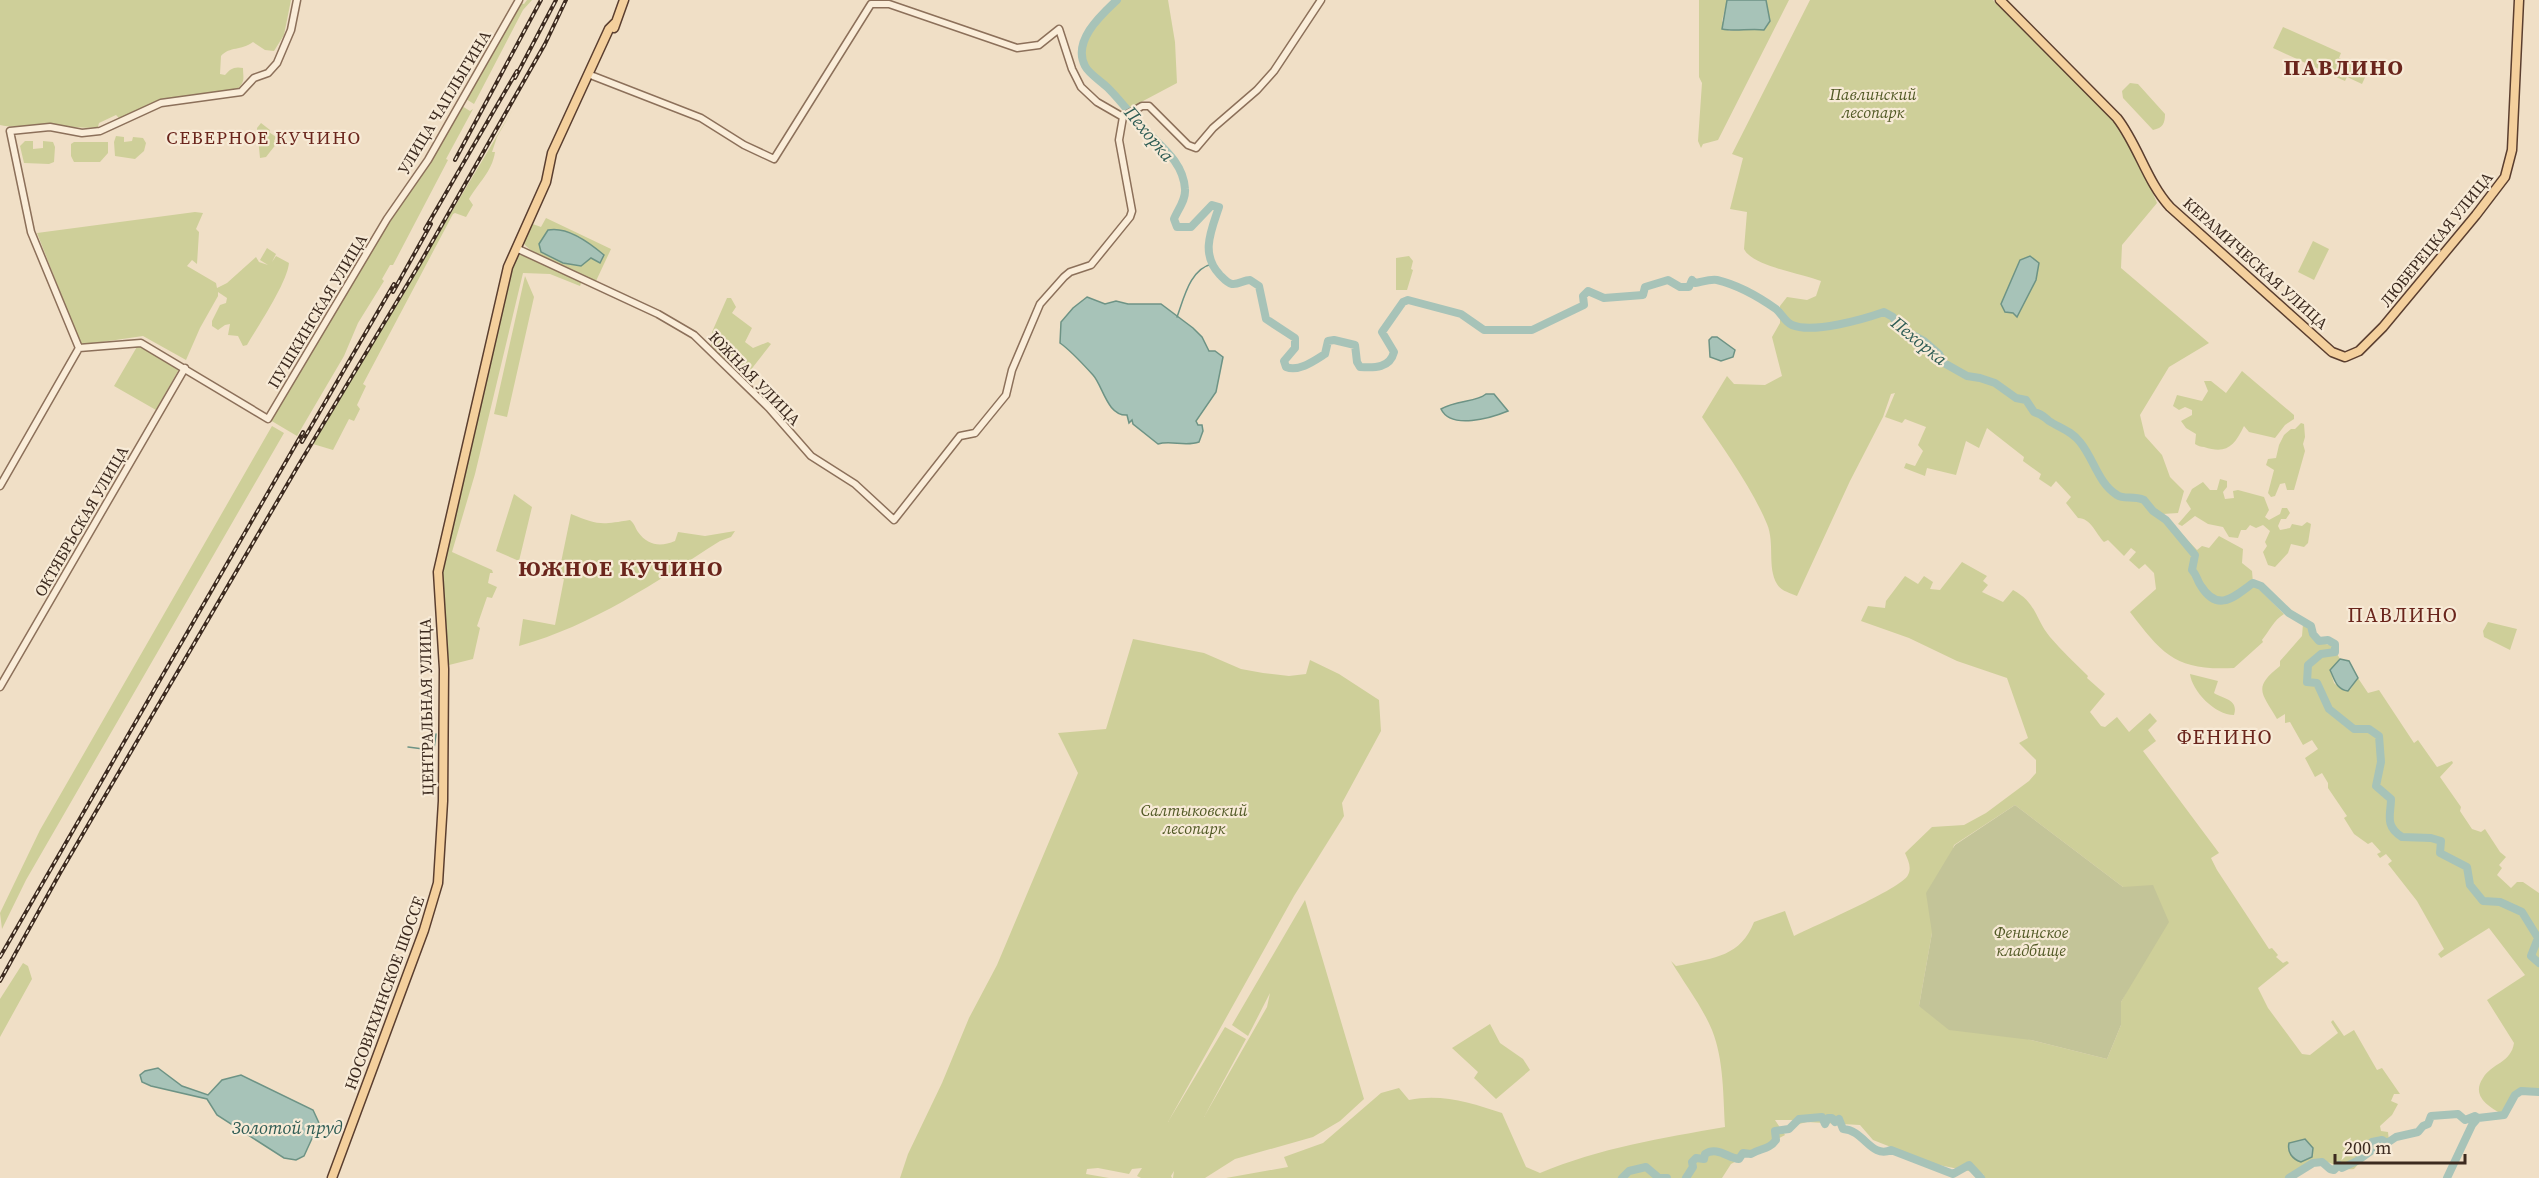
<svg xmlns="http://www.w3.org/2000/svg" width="2539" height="1178" font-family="'Source Serif 4',serif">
  <rect width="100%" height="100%" fill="#f0dfc6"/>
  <path fill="#cecf99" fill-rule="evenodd" d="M0 0H291L284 35 274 51 265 50 253 42C241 51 230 46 221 56L220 74 225 75C230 69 234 66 243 68 243 78 246 82 236 90L162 99 119 118 116 115 99 123 98 127C81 129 66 126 49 125 32 124 17 129 0 125Z
    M527 0H532L523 10 474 104 466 99 521 3 524 4Z
    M1117 0H1168L1175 42 1177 83 1128 109C1117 93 1096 83 1085 67 1071 43 1101 14 1117 0Z
    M1699 0H1727L1722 21 1729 31 1746 28 1764 30 1770 21 1766 0H1789L1718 140 1703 144 1701 148 1698 141 1702 83 1699 77Z
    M1810 0H1993L2120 127 2139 161 2157 203 2122 245 2121 268 2209 343 2169 367 2140 415 2145 436 2162 455 2170 477 2184 491 2178 513 2163 514 2197 550 2202 546 2209 548 2219 536 2243 549 2242 563 2252 571 2253 583 2284 614C2273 621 2270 630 2262 640L2263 642 2234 668C2176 671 2163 655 2130 612L2156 589 2154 573 2145 564 2139 569 2129 560 2136 552 2131 548 2124 556 2108 540 2104 542C2096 534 2091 518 2078 518L2066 503 2071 497 2056 481 2051 487 2039 479 2041 474 2023 461 2024 457 1987 428 1979 448 1966 441 1956 475 1927 468 1925 476 1904 468 1906 463 1915 466 1923 451 1918 445 1926 427 1905 419 1902 423 1885 417 1895 393 1891 394 1883 417 1850 481 1797 596C1790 593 1781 591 1777 584 1767 567 1775 543 1767 524 1752 488 1724 449 1702 417L1727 376 1734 384 1765 385 1782 376 1772 337 1780 323V306L1787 297 1807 300 1816 296 1821 281C1803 274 1752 266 1744 249L1747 212 1730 209 1743 158 1732 154Z
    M2283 27 2341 53 2339 58 2368 71 2362 84 2347 77 2345 81 2273 48Z
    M2130 83 2138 84 2165 114C2165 123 2163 128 2153 130L2123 98 2122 91Z
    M462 106 470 111 473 109 446 159 448 160 393 265H390L382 279 384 281 358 323 344 356 297 436 270 420 392 216Z
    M513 109 497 137 492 152H495C492 172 478 183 469 199L473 205 466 217 455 213 453 214 363 384 366 386 357 405 360 409 354 421 349 419 333 450 313 444Z
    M261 123 270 130 269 132 276 137 274 141 277 143 266 157 260 158 257 128Z
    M116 136 124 137V142L132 141 133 137 143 138 146 143 144 151 135 159 115 156 114 142Z
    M25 141H33V149L43 148V141L53 142 55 147 54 162 49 164 24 163 20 146Z
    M74 142H108V153L100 162H74L71 156V144Z
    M195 212 203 213 196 229 199 232 197 264 192 260 187 266 216 283 217 288 227 283 256 257 259 262 268 265 260 260 267 248 276 254 272 262 276 256 289 263C287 283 258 326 247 345L243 346 238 336 228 335 230 324 225 325 218 330 212 326V321L220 305 226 303 227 298 218 292V296L200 328 186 360 143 336 81 345 37 233Z
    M546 218 611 249 596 281C573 270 540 262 523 243L530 223 541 227Z
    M2313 241 2329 249 2314 280 2298 272Z
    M521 253 582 281 580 286 550 274 523 273 475 474 452 552 492 570 493 573H490L488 583 497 587 492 598 487 597 477 626 480 628 473 659 449 665 446 664 439 582 504 288 517 254Z
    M1409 256 1413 261 1411 269 1413 270 1407 290H1396V258Z
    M525 276 534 297 507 417 494 414Z
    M727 298H731L736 307 732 313 752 328 745 342 753 348 768 342 771 344 746 376 740 375 711 346 712 332Z
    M138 345 179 369 156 410 114 386Z
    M2242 371 2294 415V419L2285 425 2275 438 2249 432 2244 426C2234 447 2226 454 2204 447 2201 447 2198 446 2195 444L2196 434 2186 428 2181 421 2192 415V410L2185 407 2179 410 2173 406 2177 395 2202 401 2208 391 2204 381H2211L2226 393Z
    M2301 423 2304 424 2305 437 2303 444 2305 451 2294 490H2287L2285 483 2280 484 2275 496 2271 497 2268 493 2274 470 2266 465 2268 459 2276 458 2279 445 2284 435 2291 429H2295Z
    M272 426 284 433 26 880 2 929 0 913 40 830Z
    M2220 479 2227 481V487L2223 492 2225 499 2234 498 2233 491 2238 490 2264 497 2269 510 2265 517 2269 520 2280 514 2282 508H2287L2290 513 2286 519H2281L2278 526 2280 530 2290 528 2292 524 2302 526 2307 522 2311 524 2308 543 2304 547 2291 544 2288 553 2275 567 2268 565 2263 552 2267 546 2265 542 2270 531 2263 525 2256 528 2250 525 2246 530H2241L2238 538 2229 537 2223 527 2208 524 2195 516 2182 526 2178 524 2191 509 2186 501 2192 489 2203 482 2210 490H2217Z
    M514 494 532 507 519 561 496 551Z
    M571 514C598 525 600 525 630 520 635 524 635 528 638 532 648 546 661 547 675 541L678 532 705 536 735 531 731 537 720 541C654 583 594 625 519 646L523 619 555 625 564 579 558 577Z
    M1962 562 1987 576 1983 581 1988 585 1982 592 2003 602 2013 590C2037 603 2035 619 2050 637 2062 651 2075 663 2088 676L2087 678 2105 694 2090 712 2101 726 2105 727 2117 717 2129 732 2150 713 2157 721 2148 730 2156 741 2143 751 2219 853 2211 858 2217 870 2269 949 2272 948 2278 955 2276 957 2283 963 2287 961 2289 963 2258 988 2268 1008 2302 1054 2310 1055 2338 1033 2331 1022 2333 1020 2344 1036 2354 1030 2377 1070 2382 1068 2400 1094H2394L2391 1101 2398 1104 2392 1115 2380 1126 2381 1131 2388 1132 2389 1141 2368 1153 2354 1169C2343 1171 2337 1164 2326 1162 2314 1160 2300 1169 2293 1178H1985L1983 1174 1934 1164 1873 1140 1860 1125 1807 1122 1795 1125 1793 1120H1775L1785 1135 1731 1164 1722 1178H1226L1288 1167 1284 1157 1323 1143 1381 1093 1399 1088 1409 1100C1441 1093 1472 1103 1502 1113L1526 1167 1540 1173C1600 1148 1662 1138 1725 1127 1723 1096 1724 1060 1712 1030 1702 1006 1684 983 1671 961L1676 966 1682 965C1714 958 1741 956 1754 922L1785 911 1794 936C1814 926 1901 889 1908 875 1912 867 1908 860 1905 853L1932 827 1964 825 1986 813 2029 781 2036 773V760L2019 743 2028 738 2007 678 1957 661 1909 638 1861 621 1868 606 1885 608 1886 601 1905 576 1918 584 1924 576 1933 582 1930 589 1940 590ZM2015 805 2123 887 2130 985 2121 1002V1025L2107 1059 2031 1040 1919 1006 1932 933 1954 845Z
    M2488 622 2517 629 2510 650 2484 637 2483 631Z
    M2303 624 2309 627 2310 634 2318 643 2332 645 2340 659 2330 670 2334 683 2342 690H2350L2358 678 2368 693 2379 690 2414 743 2418 740 2437 767 2452 761 2453 763 2440 777 2461 807 2460 811 2472 829 2481 832 2485 829 2500 852 2506 857 2499 865 2502 868 2497 875 2511 888 2517 882H2523L2539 893V1092L2518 1093 2504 1115C2491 1108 2470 1097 2483 1078 2492 1063 2511 1063 2514 1043L2487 1000 2525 975 2489 928 2441 958 2438 954 2444 949 2417 901 2388 864 2392 861 2386 854 2380 858 2377 854 2381 852 2372 842 2368 844 2354 834 2344 818 2347 816 2328 788V783L2322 773 2315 777 2305 758 2318 749 2312 740 2303 745 2290 722 2285 723V714L2277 719C2262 693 2252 688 2280 666V661L2302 636Z
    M1133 639 1204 653 1241 669 1263 673 1289 676 1306 674 1310 660 1339 674 1379 700 1381 731 1342 803 1344 816 1294 896 1168 1122 1225 1027 1246 1039 1204 1117 1267 1007 1270 993 1248 1036 1232 1025 1305 900 1364 1099 1340 1121 1313 1137 1235 1159 1205 1178H1173L1174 1171 1171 1176 1172 1178H1141L1137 1176 1142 1168 1132 1169 1129 1174 1098 1168 1087 1169 1086 1174 1109 1178H900L908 1154 942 1083 969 1018 997 965 1078 773 1058 733 1106 729Z
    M2190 674 2218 681 2214 693C2223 699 2239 699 2234 715 2215 715 2192 691 2190 674Z
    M23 963 28 966 32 979 0 1037V999Z
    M1490 1024 1500 1043 1523 1059 1530 1070 1496 1099 1474 1078 1478 1072 1452 1048Z"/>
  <path fill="#c3c498" d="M2015 805 2123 887 2153 885 2169 922 2121 1002V1025L2107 1059 2031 1040 1949 1030 1919 1006 1932 933 1926 893 1955 845Z"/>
  <path fill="#a7c3b8" stroke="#6d9385" stroke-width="1.5" d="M1727 0H1766L1770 21 1764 30C1750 28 1734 32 1722 29Z
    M548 230C567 226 590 243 604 255L600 263 591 258 581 266 563 263 541 252 539 244Z
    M2030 256 2039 263 2036 280 2017 317 2013 313 2005 312 2001 304 2020 260Z
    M1087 297 1105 304 1116 301 1128 304H1161L1193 328 1202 337 1209 351H1215L1223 357 1216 392 1196 421 1198 425H1202L1203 431 1199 442C1185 447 1171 440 1158 444L1133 424 1132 420 1129 423 1127 415C1107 416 1103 386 1093 375 1083 364 1070 350 1060 343L1061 322 1073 308Z
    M1712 337H1717L1735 350 1733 357 1721 361 1710 357 1709 340Z
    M1486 394H1494L1508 411C1491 418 1451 430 1441 409 1456 400 1477 402 1486 394Z
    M2340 659 2349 661 2358 678 2348 691C2336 689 2335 680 2330 670Z
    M158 1068 182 1086 208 1095 222 1080 241 1075 313 1110 319 1123 304 1156 296 1160 284 1158 217 1115 207 1099 151 1086 142 1082 140 1075 145 1071Z
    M2305 1139 2313 1148 2312 1157 2301 1162C2292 1159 2287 1152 2289 1143Z"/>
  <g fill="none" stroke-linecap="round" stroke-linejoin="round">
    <path stroke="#6d9385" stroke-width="1.5" d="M1177 317C1184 298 1190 269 1212 264
      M408 747 431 750
      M434 749 436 734"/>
    <path stroke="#a7c3b8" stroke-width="8" d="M1117 0C1101 15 1072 41 1085 66 1089 74 1101 81 1108 88 1118 98 1126 108 1135 119 1153 142 1183 157 1185 189 1186 200 1178 209 1174 219L1177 227H1191L1212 205 1219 207C1211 231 1200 254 1220 275 1223 278 1227 283 1232 284 1238 285 1244 280 1250 280L1259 286 1266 319 1295 338V348L1284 361 1286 367C1299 372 1314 361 1325 354L1328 341 1334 340 1355 345 1357 362 1360 367C1375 368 1390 368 1394 352L1382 332 1403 302 1408 300 1461 314 1484 330H1532L1584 305 1583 296 1588 291 1604 298 1643 295 1645 287 1668 280 1680 287H1689L1692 280 1695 283C1702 282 1709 279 1717 280 1738 285 1759 297 1776 309 1782 314 1785 322 1792 325 1813 334 1864 319 1884 312L1893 317 1898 327 1924 341 1939 354 1944 363 1967 376 1980 378 1995 383 2016 398 2026 400 2034 412C2042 414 2043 416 2049 421 2060 428 2072 431 2080 442 2094 459 2098 483 2117 495 2124 500 2133 495 2144 500L2153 511 2166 520 2195 555 2192 570C2197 575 2197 581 2201 586 2218 613 2234 597 2253 583L2261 586 2289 613 2311 626 2313 634 2319 641 2328 640 2335 644V652L2321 654 2308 665 2307 682 2317 683 2329 709 2354 729H2369L2379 736 2381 762 2376 786 2391 799C2391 814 2384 826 2402 837L2431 838 2441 841 2440 853 2467 867 2470 885 2483 901 2500 902 2522 912 2538 938 2531 956 2539 963
      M1622 1178 1629 1171 1646 1167 1659 1178H1667
      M1686 1178 1693 1167 1692 1162 1696 1158 1704 1159 1705 1154C1717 1146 1728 1158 1739 1159L1743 1153 1751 1154C1760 1148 1769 1150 1776 1140L1775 1131 1789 1129 1799 1119 1822 1117 1825 1124 1828 1118H1832L1835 1122 1839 1119 1843 1129C1864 1130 1871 1159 1891 1150L1953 1174 1969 1165 1981 1178
      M2289 1178 2313 1163 2322 1162 2330 1169 2334 1170 2339 1165 2342 1168 2357 1161 2371 1151 2368 1147 2372 1142 2382 1140 2387 1143 2396 1137 2418 1132 2423 1126 2428 1124 2431 1116 2458 1114 2465 1120 2475 1116 2478 1118
      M2447 1178 2472 1125 2478 1118 2504 1115 2515 1095 2521 1091 2539 1092"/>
    <defs>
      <path id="minor" d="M593 76 701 118 744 145 774 159 871 4H889L1017 48 1039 45 1059 29 1072 69 1081 87 1097 102 1123 117 1142 106H1149L1188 145 1196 148 1213 128 1257 90 1274 71 1321 0
        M516 248 658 314 694 335 769 408 811 456 855 484 894 520 960 436 975 433 1006 395 1012 370 1040 304 1064 277 1070 272 1091 265 1130 217 1132 211 1119 140 1123 117
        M79 348 141 343 268 419 387 219 428 160 519 0
        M79 348 31 232 10 131 50 127 82 133 100 131 161 103 241 92 254 78 268 73 277 63 291 30 297 0
        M0 486 79 348
        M0 687 185 368"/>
      <path id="major" d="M2000 0 2117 118C2138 145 2147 182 2170 207L2332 352 2345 357 2359 351 2383 327 2476 215 2505 177 2512 150 2519 0
        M614 28 624 0
        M332 1178 424 930 438 883 443 801 444 669 438 572 508 267 546 182 552 153 609 29 615 23"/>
    </defs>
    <use href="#minor" stroke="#8c705a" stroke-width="9"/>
    <use href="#major" stroke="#5a3e2f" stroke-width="11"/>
    <use href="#minor" stroke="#faedd9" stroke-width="6"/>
    <use href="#major" stroke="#f4d09d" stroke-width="8"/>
    <defs>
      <path id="rail" d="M515 78 556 0
        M455 160 541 0
        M425 229 517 71
        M393 292 431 224
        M302 442 394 284
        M0 957 303 432
        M0 981 60 873 298 466 419 265 545 44 566 0"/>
    </defs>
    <use href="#rail" stroke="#3c2a1f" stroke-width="4"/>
    <use href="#rail" stroke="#f7ead6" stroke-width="1.5" stroke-dasharray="4.5" stroke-linecap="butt"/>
  </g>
  <g text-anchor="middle" stroke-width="4.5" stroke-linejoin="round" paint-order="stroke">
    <g font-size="16" font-style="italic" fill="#515925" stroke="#f7ead6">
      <text x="1873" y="100">Павлинский<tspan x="1873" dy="18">лесопарк</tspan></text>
      <text x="1194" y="816">Салтыковский<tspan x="1194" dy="18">лесопарк</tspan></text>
      <text x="2031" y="938">Фенинское<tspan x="2031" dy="18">кладбище</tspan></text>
    </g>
    <g font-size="16" fill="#3c2a1f" stroke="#f7ead6">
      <text transform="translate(444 102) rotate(-59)" y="6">УЛИЦА ЧАПЛЫГИНА</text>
      <text transform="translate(2436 239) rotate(-51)" y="6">ЛЮБЕРЕЦКАЯ УЛИЦА</text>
      <text transform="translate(2256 263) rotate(42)" y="6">КЕРАМИЧЕСКАЯ УЛИЦА</text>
      <text transform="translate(317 311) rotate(-59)" y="6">ПУШКИНСКАЯ УЛИЦА</text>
      <text transform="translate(755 378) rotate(46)" y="6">ЮЖНАЯ УЛИЦА</text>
      <text transform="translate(81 521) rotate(-60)" y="6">ОКТЯБРЬСКАЯ УЛИЦА</text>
      <text transform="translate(426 707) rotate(-91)" y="6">ЦЕНТРАЛЬНАЯ УЛИЦА</text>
      <text transform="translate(384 993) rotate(-70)" y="6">НОСОВИХИНСКОЕ ШОССЕ</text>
    </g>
    <g font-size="18" font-style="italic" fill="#2e5c54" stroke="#f7ead6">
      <text transform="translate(1149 134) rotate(50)" y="6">Пехорка</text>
      <text transform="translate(1919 341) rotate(39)" y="6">Пехорка</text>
      <text x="287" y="1134">Золотой пруд</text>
    </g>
    <g font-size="18" letter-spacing="1.5" fill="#6a251c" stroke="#f7ead6">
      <text x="264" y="144">СЕВЕРНОЕ КУЧИНО</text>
    </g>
    <g font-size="20" letter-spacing="1.5" fill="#6a251c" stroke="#f7ead6">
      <text x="2403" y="622">ПАВЛИНО</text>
      <text x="2225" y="744">ФЕНИНО</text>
    </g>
    <g font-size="22" font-weight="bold" letter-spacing="1.5" fill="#6a251c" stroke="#f7ead6">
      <text x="2344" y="75">ПАВЛИНО</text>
      <text x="621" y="576">ЮЖНОЕ КУЧИНО</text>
    </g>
  </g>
  <path d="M2335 1154v9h130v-9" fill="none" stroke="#3c2a1f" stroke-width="3"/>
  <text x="2344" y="1154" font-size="18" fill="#3c2a1f" stroke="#f7ead6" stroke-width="4.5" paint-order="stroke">200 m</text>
</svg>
